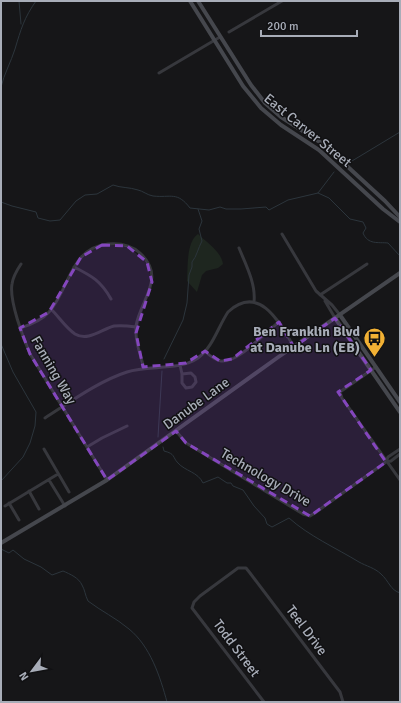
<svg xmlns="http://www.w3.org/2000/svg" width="401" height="703" font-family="Signika,sans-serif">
  <rect width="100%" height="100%" fill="#161618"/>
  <path fill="#1e261f" d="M198 234C206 242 221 251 223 264L218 268 206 271 202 275 197 292 187 281C188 268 186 242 198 234Z"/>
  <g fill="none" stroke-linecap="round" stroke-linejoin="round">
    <path stroke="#2c353c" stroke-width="1" d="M19 1 21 24
      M1 87C4 74 11 62 15 49 21 29 24 18 36 1
      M352 161 400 132
      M318 193 329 198 350 219 363 222 366 228 363 233C368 245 378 242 388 243L400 256
      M1 202 12 206 36 212 38 218 50 221 60 220 76 201 85 195 97 194 113 185C121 188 129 187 138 190 143 191 147 195 153 196 171 198 177 191 190 208L209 210 220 207 226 209H241L266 207 269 210 288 200 318 193 334 172
      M1 344 13 372 36 412 35 426 30 443 23 457 1 481
      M164 359 183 320 187 303 189 275 192 267V262C197 256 198 248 202 241L199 229 202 221 198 209
      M158 437 162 371
      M163 447 164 451C176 454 172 457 178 463 185 471 198 472 203 483L218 477 227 483H231L233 486 243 490 254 506 265 518 267 524 272 527 289 518C309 536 336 548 359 562 366 566 375 568 381 574 389 581 390 590 400 593
      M1 549 9 553 13 550 24 559 41 567 52 575 63 571C70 574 79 578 82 585 85 590 85 595 88 601 101 611 116 618 129 629 150 646 160 676 167 702"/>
    <path stroke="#37383d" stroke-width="3" d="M229 32 282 1
      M159 73 220 37
      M282 234 316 291 332 305 340 315
      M239 248C246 265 256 284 254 302
      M21 264C17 270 13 276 12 284 9 300 23 338 30 354L107 480
      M74 267C92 276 101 281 111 299
      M320 295 367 264
      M325 301 335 318
      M51 309C59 317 66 328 75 334 88 342 102 329 114 326 122 325 129 326 136 327
      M20 328C30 325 42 320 49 312 70 288 70 248 108 244 120 243 131 245 140 253 167 278 140 300 136 326 135 340 140 354 144 368
      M205 351C209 355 215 360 221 361 239 363 265 332 279 322
      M180 365 182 374V383L186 388 192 387 196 382 195 377 191 373 182 374
      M376 367 340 392 342 398 400 480
      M45 418C70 402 99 381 127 372 149 365 179 371 198 358 213 347 218 327 228 312 259 283 280 323 294 347
      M176 431 186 443 303 514 310 516 315 513 386 462 391 461 400 454
      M87 447 102 438 127 426
      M44 449 69 492
      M386 462 388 457 400 449
      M49 480 65 506
      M29 491 39 509
      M9 503 19 520
      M5 506 58 474
      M264 702 192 608 194 602 200 596 238 568H246L250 573 340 692 343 702"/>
    <path stroke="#45474d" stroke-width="4" d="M190 1 243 86 261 108 281 125 319 150 383 209 400 222
      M198 1 251 85 265 103 281 117 323 144 385 201 400 217
      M340 315 400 402
      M335 318 400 412
      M1 543 107 480 277 358 400 273"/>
  </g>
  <path fill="#8446be" fill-opacity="0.2" stroke="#8446be" stroke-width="3" stroke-dasharray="8 5" stroke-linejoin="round" d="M102 245 127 246 147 262 152 282 136 333 143 367 186 363 205 351 220 361 232 359 279 322 294 347 335 318 371 370 338 392 386 462 310 516 186 443 176 431 107 480 30 354 20 328 49 312 81 257Z"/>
  <defs>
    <symbol id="bus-pin" viewBox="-11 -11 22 30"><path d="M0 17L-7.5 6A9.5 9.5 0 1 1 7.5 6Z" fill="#f2b134" stroke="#111113"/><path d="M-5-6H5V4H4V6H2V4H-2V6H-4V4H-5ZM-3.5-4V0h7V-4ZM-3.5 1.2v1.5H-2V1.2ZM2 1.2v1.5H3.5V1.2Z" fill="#111"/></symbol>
  </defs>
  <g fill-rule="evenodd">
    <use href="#bus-pin" x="362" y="326" width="25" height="34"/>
  </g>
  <g text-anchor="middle" stroke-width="3" stroke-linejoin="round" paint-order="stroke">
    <g font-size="14" fill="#a8adb8" stroke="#111113">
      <text transform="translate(308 130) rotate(39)" y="5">East Carver Street</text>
      <text transform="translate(54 370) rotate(60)" y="5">Fanning Way</text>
      <text transform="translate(196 403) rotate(-36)" y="5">Danube Lane</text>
      <text transform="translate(266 477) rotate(30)" y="5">Technology Drive</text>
      <text transform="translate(307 630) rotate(53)" y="5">Teel Drive</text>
      <text transform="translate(237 648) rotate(53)" y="5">Todd Street</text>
    </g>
    <g font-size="14" font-weight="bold" fill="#a8adb8" stroke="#111113" text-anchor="end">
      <text x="360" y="336">Ben Franklin Blvd<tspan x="360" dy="16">at Danube Ln (EB)</tspan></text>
    </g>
  </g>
  <rect width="401" height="703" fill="none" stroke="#a8adb8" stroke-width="4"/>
  <g transform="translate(32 671) rotate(238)" stroke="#111113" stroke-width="3" paint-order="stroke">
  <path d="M0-3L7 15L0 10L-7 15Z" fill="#a8adb8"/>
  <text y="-6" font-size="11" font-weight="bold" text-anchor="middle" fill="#a8adb8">N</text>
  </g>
  <path d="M261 30v6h96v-6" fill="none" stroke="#a8adb8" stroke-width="2"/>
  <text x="267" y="30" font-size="12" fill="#a8adb8" stroke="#111113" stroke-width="3" paint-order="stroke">200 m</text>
</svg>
